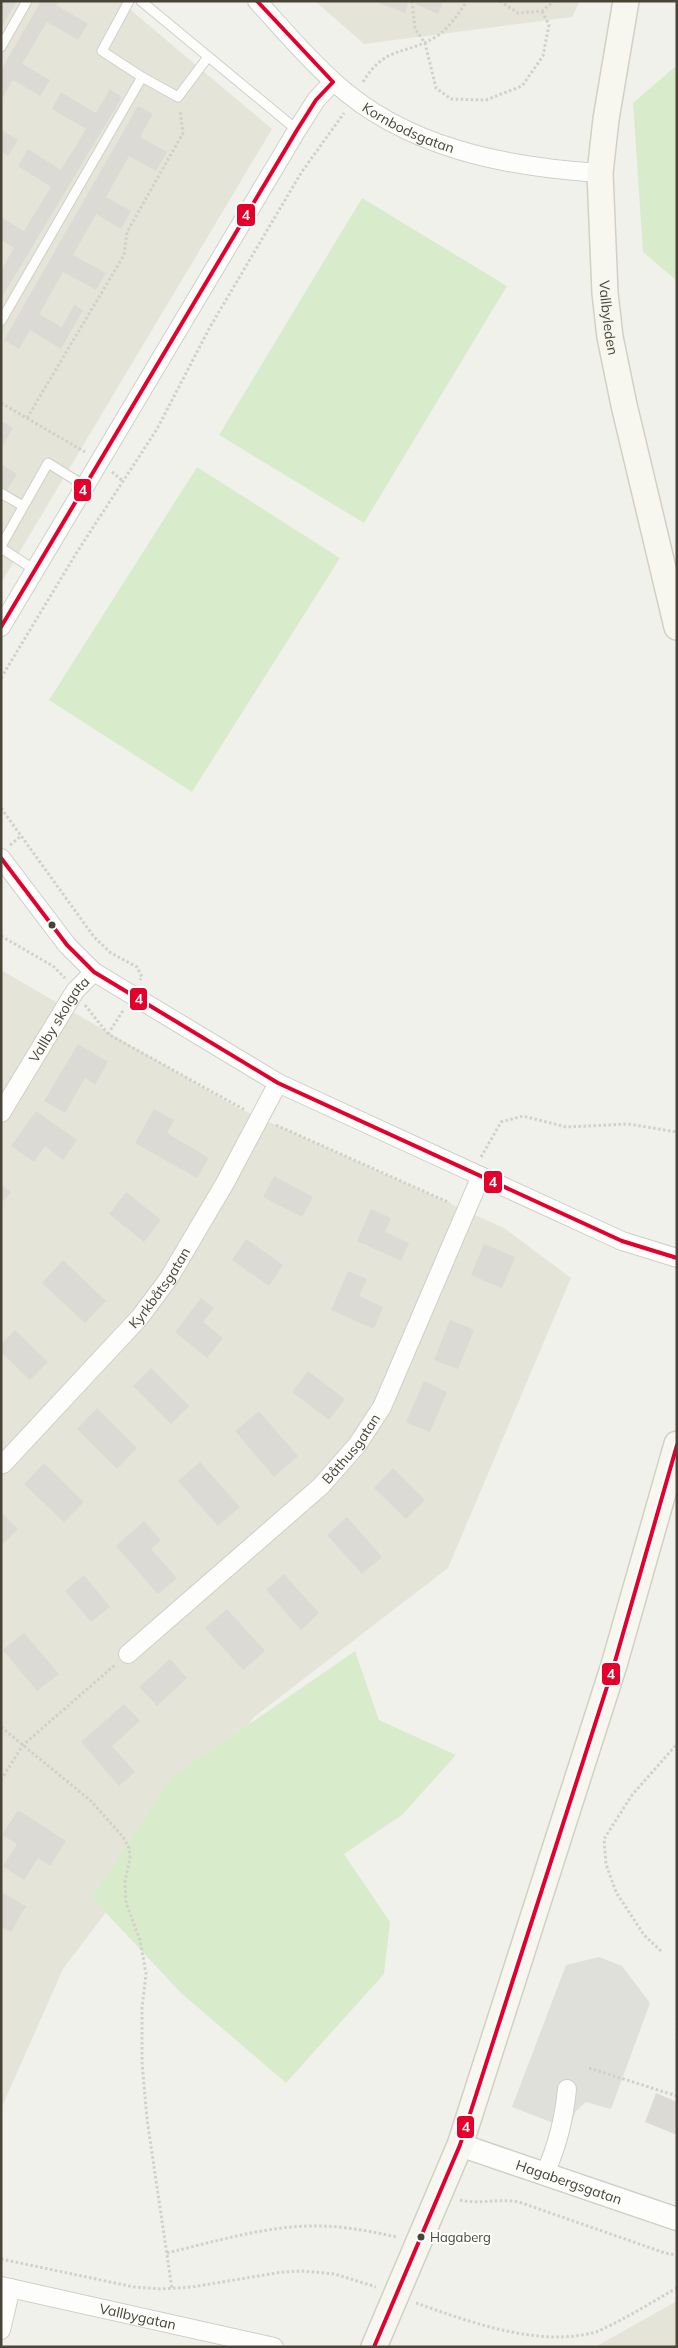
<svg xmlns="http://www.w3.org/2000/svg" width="678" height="2348" font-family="Mulish,sans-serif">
  <rect width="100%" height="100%" fill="#f1f1ec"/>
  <path fill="#e5e4d9" d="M1 1H120L272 129 1 583Z
    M315 1H580L572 17 364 44Z
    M1 970 238 1108 504 1228 571 1278 448 1568 254 1717 63 1969 1 2109Z
    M677 2301V2347H595Z"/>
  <path fill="#d8eccc" d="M677 65V281L643 252 633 103Z
    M362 198 507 286 364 523 219 435Z
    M197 467 340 558 192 792 49 700Z
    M355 1651 379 1720 456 1755 402 1815 344 1854 390 1922 384 1974 286 2083 181 1993 92 1898 171 1778Z"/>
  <path fill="#e0e0db" d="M599 1957 622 1966 650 2003 611 2109 586 2102 576 2111 569 2129 512 2107 566 1965Z"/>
  <path fill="#dbdad4" d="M1 1H17L1 28Z
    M41 1H59L56 5 88 24 78 40 47 22 22 64 50 80 40 96 13 80 1 100V70Z
    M374 1H409L405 13Z
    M416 1H443L438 14 415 4Z
    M110 89 122 97 1 299V270L14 248 1 240V217L24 231 51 187 18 166 28 149 61 170 86 129 52 109 61 92 96 113Z
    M138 106 153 114 140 137 167 152 156 171 129 156 106 197 131 211 121 229 96 214 73 255 106 273 96 290 63 272 39 314 62 327 74 305 83 310 61 349 30 330 19 349 4 340Z
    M1 130 18 140 8 156 1 152Z
    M1 421 13 428 1 448Z
    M1 464 17 474 7 490 1 486Z
    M78 1044 108 1062 95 1085 85 1078 65 1113 44 1101Z
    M154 1109 174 1120 167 1133 209 1158 197 1178 135 1143Z
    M36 1111 77 1140 63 1160 45 1146 34 1162 11 1146Z
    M274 1176 313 1197 302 1217 263 1197Z
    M1 1185 11 1192 1 1203Z
    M126 1192 161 1220 144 1242 109 1214Z
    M371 1209 391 1218 385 1232 409 1243 401 1261 357 1241Z
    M246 1239 283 1265 269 1286 232 1260Z
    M484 1244 515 1257 502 1288 471 1275Z
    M63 1260 106 1301 85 1323 42 1283Z
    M348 1271 367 1279 359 1296 383 1307 374 1329 331 1310Z
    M201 1298 214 1308 203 1322 223 1338 207 1358 175 1332Z
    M450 1320 474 1330 458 1369 434 1360Z
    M15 1330 48 1362 30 1380 1 1352V1344Z
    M151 1368 189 1406 171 1424 133 1386Z
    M308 1371 345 1399 329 1420 292 1392Z
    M424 1381 447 1392 430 1432 406 1422Z
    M97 1408 137 1448 117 1469 77 1429Z
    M259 1411 298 1456 274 1477 235 1431Z
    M200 1462 240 1507 218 1526 178 1481Z
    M44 1463 84 1502 64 1522 24 1484Z
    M393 1468 425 1500 406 1519 374 1488Z
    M1 1512 18 1529 1 1546Z
    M347 1517 382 1557 362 1574 327 1535Z
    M144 1521 161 1540 151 1549 177 1578 158 1594 116 1546Z
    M284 1574 319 1613 301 1630 266 1590Z
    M84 1575 110 1607 91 1622 65 1591Z
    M227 1609 265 1651 243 1670 205 1628Z
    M24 1633 59 1674 37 1691 3 1650Z
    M170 1659 187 1678 157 1706 139 1687Z
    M124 1704 140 1721 112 1746 135 1772 119 1786 81 1742Z
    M18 1810 66 1841 50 1866 38 1858 24 1880 3 1866 17 1844 2 1835Z
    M1 1892 26 1906 11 1932 1 1927Z
    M656 2093 677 2102V2135L645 2122Z"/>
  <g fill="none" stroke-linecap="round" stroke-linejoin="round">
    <defs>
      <path id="service" d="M141 1 297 130
        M1 47 27 1
        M142 77 178 97 208 57
        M1 321 142 77 102 51 129 1
        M1 493 23 506
        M1 546 48 463 85 486
        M1 548 35 570"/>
      <g id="minor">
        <path id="s1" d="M257 1C282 28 306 57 333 81 405 148 506 167 600 173"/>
        <path d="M1 627 297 130 316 100 333 82"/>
        <path d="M1 858 67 945 94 972 278 1083 622 1241 677 1258"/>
        <path id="s2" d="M1 1113 75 991 94 972"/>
        <path id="s3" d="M3 1464 140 1317 169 1278 225 1183 278 1083"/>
        <path id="s4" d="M128 1654 321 1486 357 1445 382 1407 481 1176"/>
        <path d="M545 2173C558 2145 564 2120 567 2089"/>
        <path id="s5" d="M1 2286 274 2347"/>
        <path d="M1 2330 11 2288"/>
      </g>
      <g id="tertiary">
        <path id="s6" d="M460 2145 677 2219"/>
      </g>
      <g id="secondary">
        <path id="s7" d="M626 1 606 119 600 173 605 293 610 337 624 405 677 627"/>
        <path d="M374 2347 460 2145 614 1665 677 1444"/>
      </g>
    </defs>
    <use href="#service" stroke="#cfcfc9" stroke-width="11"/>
    <use href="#minor" stroke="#cfcfc9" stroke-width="20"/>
    <use href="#tertiary" stroke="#cfcfc9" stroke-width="25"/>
    <use href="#secondary" stroke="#d1d0c3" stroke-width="28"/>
    <path stroke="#d1d1ca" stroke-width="3" stroke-dasharray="2.5 2.5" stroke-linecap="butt" d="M412 1 415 29 425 43 436 88 451 99 486 100 522 86 543 56 549 25 542 11
      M500 1 518 13 542 11 554 1
      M363 82C386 44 406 56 437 36 450 27 458 14 467 1
      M1 403 85 452
      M27 418 124 255 127 232 183 133 180 110
      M112 472 124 482
      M1 678 77 552 157 429 210 327 301 173 344 113
      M1 808 94 937 111 953 137 967 142 977 140 980
      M10 845 21 836
      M1 936 53 966 65 978
      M85 1005 108 1034 245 1110
      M108 1034 124 1009
      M276 1125 450 1203
      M481 1157 501 1122 523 1116 566 1127 628 1124 677 1132
      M1 1727 91 1801 123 1837 129 1848 130 1858 125 1882 126 1903 140 1940 146 1974 142 2008V2062L147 2119 172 2289
      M1 1780 23 1745 116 1664
      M661 1951 644 1935 616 1892 606 1864 604 1839 632 1795 677 1744
      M677 2018V2045
      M589 2068 677 2096
      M460 2200C480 2205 497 2198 519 2202L665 2253 677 2255
      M167 2253C213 2242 262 2227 310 2226 339 2225 369 2231 397 2237
      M1 2259 134 2287 161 2289 192 2287 282 2272 302 2271 335 2274 376 2287
      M416 2303C470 2322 539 2348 596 2332 624 2320 650 2303 677 2288"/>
    <use href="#service" stroke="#fdfdfc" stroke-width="9"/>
    <use href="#minor" stroke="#fdfdfc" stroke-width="18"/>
    <use href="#tertiary" stroke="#fdfdfc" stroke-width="22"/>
    <use href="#secondary" stroke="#f7f6ef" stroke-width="25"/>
    <defs>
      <path id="bus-1" d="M257 1 333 82
        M1 627 297 130 316 100 333 82
        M1 858 67 945 94 972 278 1083 622 1241 677 1258
        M374 2347 460 2145 614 1665 677 1445"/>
    </defs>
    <use href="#bus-1" stroke="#fff" stroke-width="8"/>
    <use href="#bus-1" stroke="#e4002b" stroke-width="4"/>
  </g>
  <g fill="#484537" stroke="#fff" stroke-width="2">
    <circle cx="52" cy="925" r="4.5"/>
    <circle cx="421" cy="2237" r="4.5"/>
  </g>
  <g text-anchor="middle" stroke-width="4" stroke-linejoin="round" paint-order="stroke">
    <g font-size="13" fill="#484537" stroke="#fff" text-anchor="start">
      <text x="430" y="2242">Hagaberg</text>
    </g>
    <g font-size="14" fill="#484537" stroke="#fff">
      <text dy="5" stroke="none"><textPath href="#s1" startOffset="200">Kornbodsgatan</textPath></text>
      <text dy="5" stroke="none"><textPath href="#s7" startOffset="319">Vallbyleden</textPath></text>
      <text dy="5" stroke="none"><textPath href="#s2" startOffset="110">Vallby skolgata</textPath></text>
      <text dy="5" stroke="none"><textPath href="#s3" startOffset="236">Kyrkbåtsgatan</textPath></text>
      <text dy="5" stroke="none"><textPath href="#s4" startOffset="304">Båthusgatan</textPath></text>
      <text dy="5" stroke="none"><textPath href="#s6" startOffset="115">Hagabergsgatan</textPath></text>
      <text dy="5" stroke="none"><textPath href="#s5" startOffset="140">Vallbygatan</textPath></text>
    </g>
  </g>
  <g stroke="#fff" stroke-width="2">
    <rect x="236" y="203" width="20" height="24" rx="5" fill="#e4002b"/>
    <rect x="73" y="478" width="19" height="24" rx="5" fill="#e4002b"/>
    <rect x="129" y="987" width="19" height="24" rx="5" fill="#e4002b"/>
    <rect x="483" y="1170" width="20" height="24" rx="5" fill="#e4002b"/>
    <rect x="601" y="1662" width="20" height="24" rx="5" fill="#e4002b"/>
    <rect x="456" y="2115" width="19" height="24" rx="5" fill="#e4002b"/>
  </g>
  <g font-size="14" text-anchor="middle" font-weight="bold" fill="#fff">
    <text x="246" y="220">4</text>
    <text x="83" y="495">4</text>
    <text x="139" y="1004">4</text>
    <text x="493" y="1187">4</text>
    <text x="611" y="1679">4</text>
    <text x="466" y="2132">4</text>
  </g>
  <rect width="678" height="2348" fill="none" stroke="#484537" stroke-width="5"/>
</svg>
